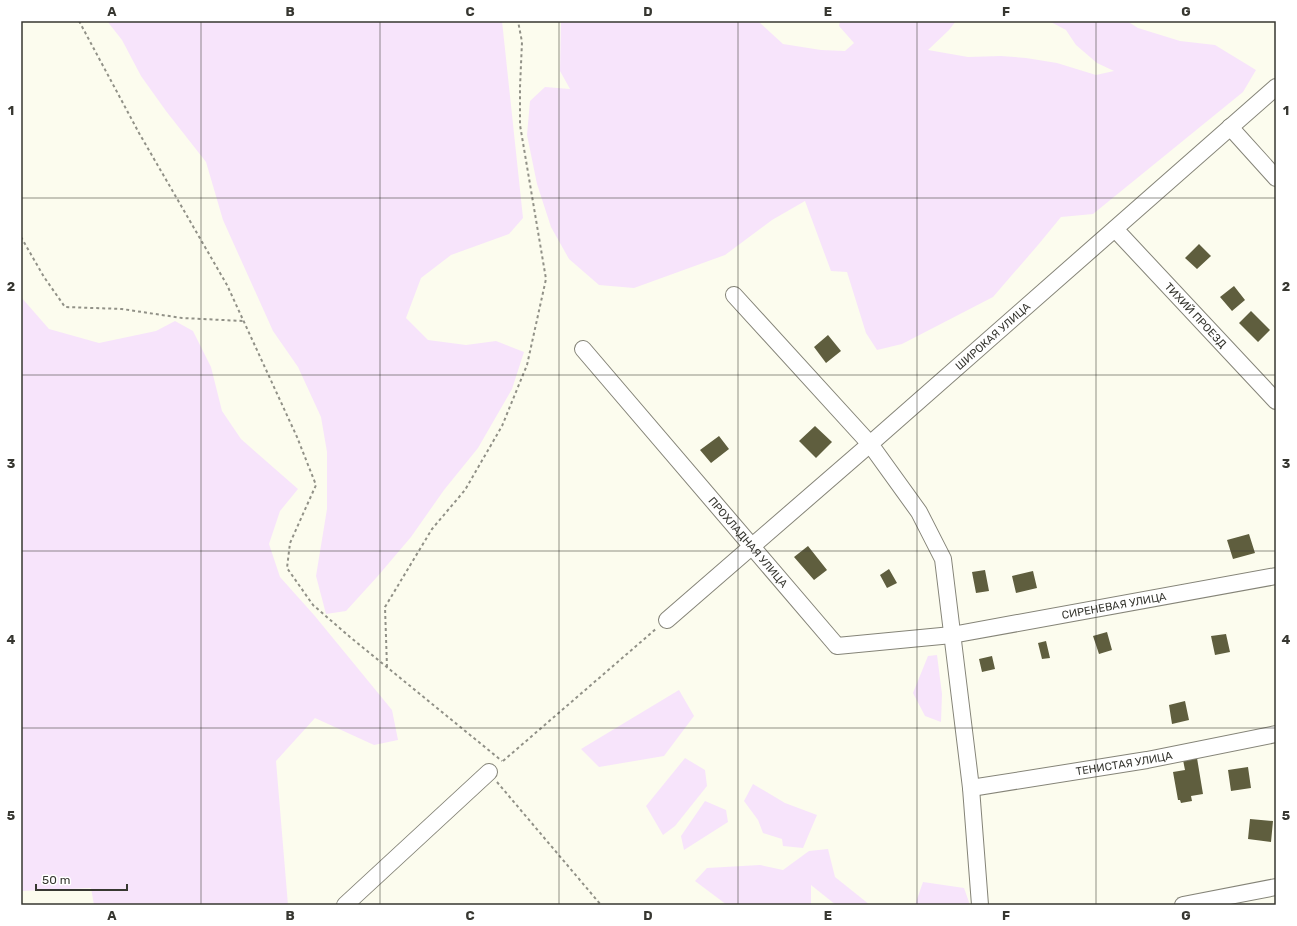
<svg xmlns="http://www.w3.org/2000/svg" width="1297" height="926" font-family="Rubik,sans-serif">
  <rect width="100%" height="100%" fill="#fcfcee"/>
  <path fill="#f7e4fb" d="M107 21H502L523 218 509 234 451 255 421 278 406 318 428 340 466 345 496 341 524 352 512 389 478 448 444 490 411 537 377 577 346 611 326 614 316 576 327 509V452L321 417 298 367 273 331 223 220 206 162 166 111 141 76 122 40Z
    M561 21H758L783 44 821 50 845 51 854 43 839 26 840 21H956L949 30 928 50 968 57 1001 56 1026 58 1057 63 1096 75 1114 71 1097 63 1076 45 1066 30 1049 21H1127L1138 28 1180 41 1215 45 1256 70 1243 92 1093 214 1061 217 1038 245 993 297 902 344 877 350 866 333 847 272 831 271 805 201 772 220 725 255 634 288 599 285 569 259 551 227 537 184 527 135 530 101 545 87 570 89 560 71Z
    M21 297 49 329 99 343 156 331 175 321 193 331 211 367 222 411 241 439 298 489 280 511 269 544 280 577 314 615 392 710 398 740 374 745 315 718 276 761 288 905H94L91 888 21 891Z
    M937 655 942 694 941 722 925 716 913 693 928 656Z
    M679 690 694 716 664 756 599 767 581 749Z
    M685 758 705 770 707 786 675 826 663 835 646 806Z
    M753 784 785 803 817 815 803 848 783 846 782 839 763 833 758 820 744 801Z
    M705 801 726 810 728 822 684 850 681 836Z
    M828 849 835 877 870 905H836L811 885V905H727L695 881 707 868 760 865 783 870 809 851Z
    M923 882 964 888 970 905H915Z"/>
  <path fill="#5f5e3e" d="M1199 244 1211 256 1197 269 1185 258Z
    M1234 286 1245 300 1232 311 1220 297Z
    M1251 311 1270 330 1258 342 1239 323Z
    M828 335 841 351 826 363 814 347Z
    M815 426 832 442 816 458 799 441Z
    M719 436 729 449 711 463 700 450Z
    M1249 534 1255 553 1233 559 1227 540Z
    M808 546 827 570 814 580 794 557Z
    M889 569 897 583 887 588 880 575Z
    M985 570 989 591 976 593 972 572Z
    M1033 571 1037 588 1016 593 1012 576Z
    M1107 632 1112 650 1099 654 1093 636Z
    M1226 634 1230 652 1215 655 1211 636Z
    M1046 641 1050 658 1042 659 1038 643Z
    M992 656 995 669 982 672 979 659Z
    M1185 701 1189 720 1172 724 1169 705Z
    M1197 758 1203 794 1191 796 1192 801 1181 803 1180 800H1178L1173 772 1185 770 1183 760Z
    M1248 767 1251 788 1231 791 1228 770Z
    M1250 819 1273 821 1271 842 1248 839Z"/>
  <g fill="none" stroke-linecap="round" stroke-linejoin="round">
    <defs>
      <g id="minor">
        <path d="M1230 127 1276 178"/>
        <path id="s1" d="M1115 229 1276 401"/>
        <path id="s2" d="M583 349 837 646 952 635 1276 576"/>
        <path d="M667 620 870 444 734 295"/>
        <path id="s3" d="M971 788 1147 760 1276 734"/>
        <path d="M345 905 489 772"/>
        <path id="s4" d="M980 905 971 788 943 559 919 512 870 444 1276 87"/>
        <path d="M1183 905 1276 887"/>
      </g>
    </defs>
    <use href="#minor" stroke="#858478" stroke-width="18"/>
    <path stroke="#919187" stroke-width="2" stroke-dasharray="3 3" stroke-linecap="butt" d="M79 21 139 133 227 285 297 437 316 485 290 543 287 568 313 605 350 637 502 761
      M21 237 44 277 65 307 122 309 182 318 243 321
      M387 667 385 607 432 529 465 490 502 426 527 365 546 279 520 125V87L522 42 518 21
      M503 761 657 628
      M497 782 601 905"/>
    <use href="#minor" stroke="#fff" stroke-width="16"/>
  </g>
  <path fill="none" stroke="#373731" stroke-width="1" stroke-opacity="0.55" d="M201 21V905M380 21V905M559 21V905M738 21V905M917 21V905M1096 21V905M21 198H1276M21 375H1276M21 551H1276M21 728H1276"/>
  <g text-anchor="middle" stroke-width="4" stroke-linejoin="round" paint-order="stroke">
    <g font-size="11" fill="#373731" stroke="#fff">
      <text dy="4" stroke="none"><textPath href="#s1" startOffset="118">ТИХИЙ ПРОЕЗД</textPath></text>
      <text dy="4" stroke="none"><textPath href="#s4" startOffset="648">ШИРОКАЯ УЛИЦА</textPath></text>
      <text dy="4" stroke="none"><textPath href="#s2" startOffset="254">ПРОХЛАДНАЯ УЛИЦА</textPath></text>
      <text dy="4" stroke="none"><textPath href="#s2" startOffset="671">СИРЕНЕВАЯ УЛИЦА</textPath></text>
      <text dy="4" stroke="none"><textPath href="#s3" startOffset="155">ТЕНИСТАЯ УЛИЦА</textPath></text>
    </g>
  </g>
  <rect width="1297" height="926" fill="none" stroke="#ffffff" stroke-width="44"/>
  <path d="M36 884v6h91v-6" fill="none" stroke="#373731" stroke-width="2"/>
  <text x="42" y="884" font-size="12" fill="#373731" stroke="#ffffff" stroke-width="3" paint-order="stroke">50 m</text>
  <rect x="22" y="22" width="1253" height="882" fill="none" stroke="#373731" stroke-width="1.5"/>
  <g font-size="13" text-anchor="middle" font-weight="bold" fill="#373731">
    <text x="112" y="16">A</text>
    <text x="290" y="16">B</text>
    <text x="470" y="16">C</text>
    <text x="648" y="16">D</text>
    <text x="828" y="16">E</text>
    <text x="1006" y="16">F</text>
    <text x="1186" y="16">G</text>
    <text x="11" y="115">1</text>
    <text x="1286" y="115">1</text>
    <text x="11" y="291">2</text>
    <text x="1286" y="291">2</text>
    <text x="11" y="468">3</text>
    <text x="1286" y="468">3</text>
    <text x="11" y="644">4</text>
    <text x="1286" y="644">4</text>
    <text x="11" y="820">5</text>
    <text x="1286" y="820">5</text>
    <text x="112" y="920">A</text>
    <text x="290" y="920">B</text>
    <text x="470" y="920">C</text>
    <text x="648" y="920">D</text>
    <text x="828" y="920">E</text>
    <text x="1006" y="920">F</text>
    <text x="1186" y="920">G</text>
  </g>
</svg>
